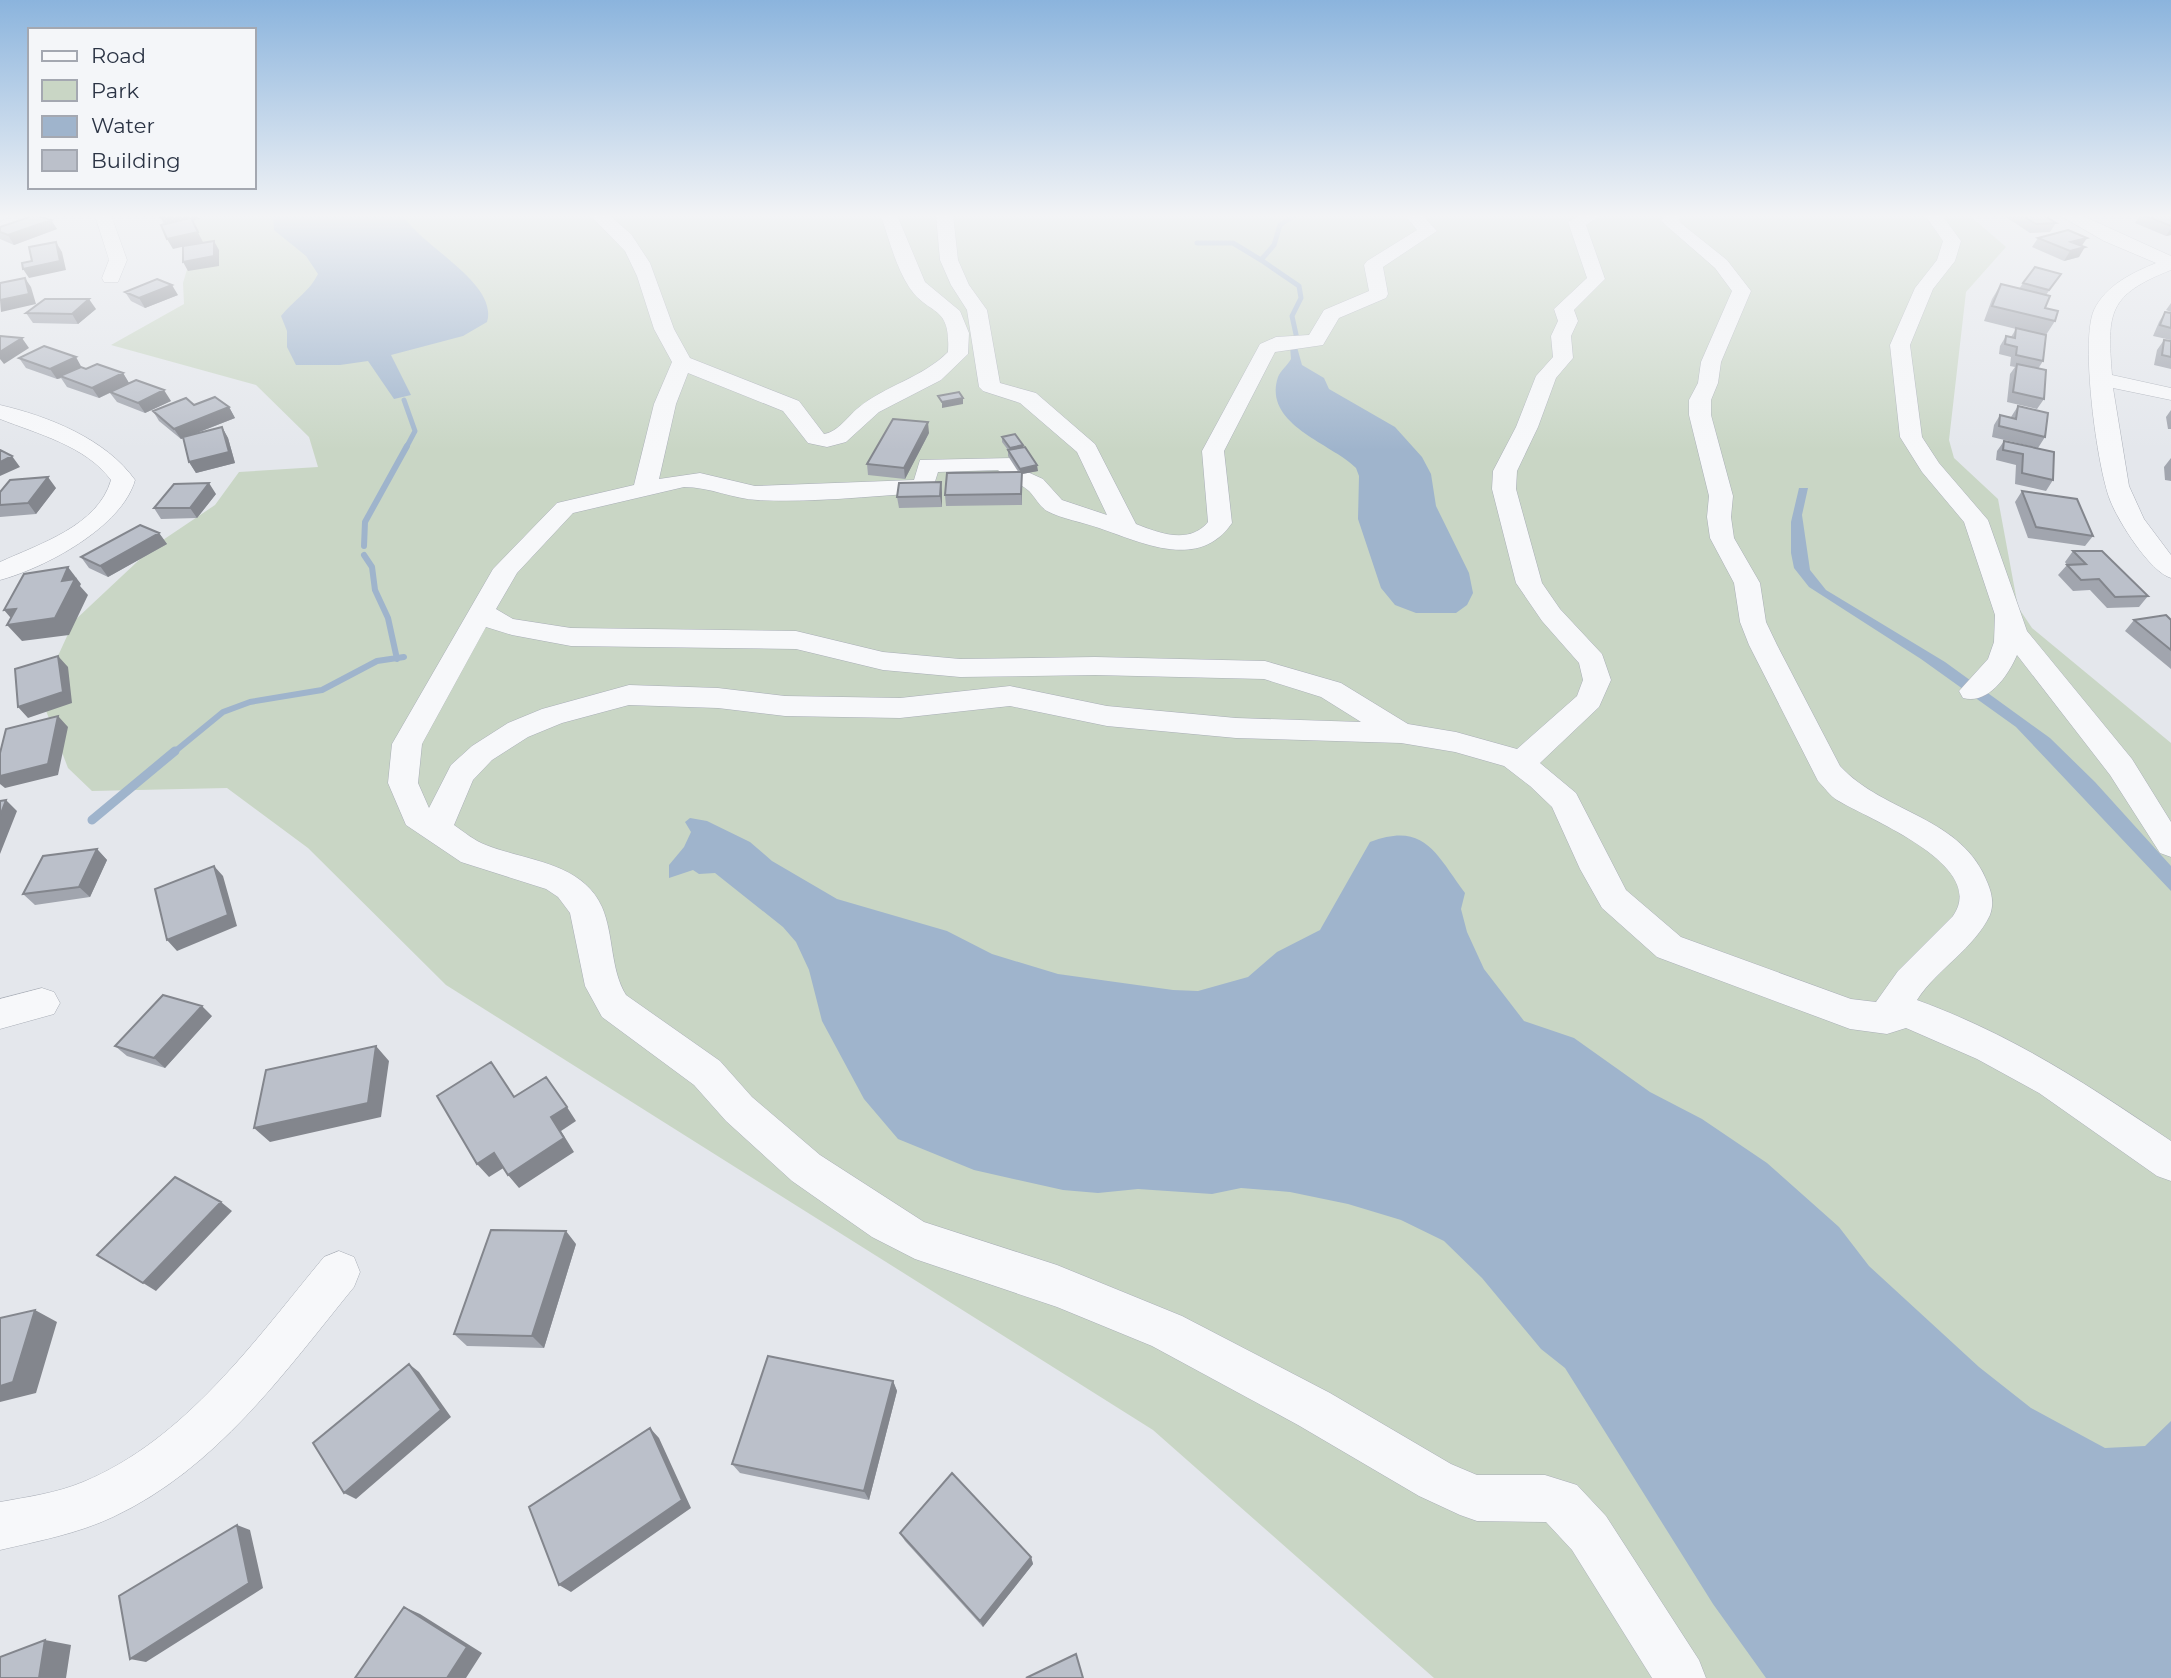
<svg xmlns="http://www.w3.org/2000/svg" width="2171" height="1678" font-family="Montserrat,sans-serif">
  <rect width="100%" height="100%" fill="#e4e7ec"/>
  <path fill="#c9d6c5" d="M172 215H1969L2006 247 1966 292 1949 440 1954 458 1998 499 2018 607 2032 628 2171 743V1678H1434L1153 1430 446 985 308 848 227 788 92 791 68 768 40 695 74 621 154 546 215 505 239 472 318 467 309 437 256 385 111 345 184 304 183 283 191 256Z"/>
  <path fill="#9fb4cc" d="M273 215H403C419 245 499 283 487 322L463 336 391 355 411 395 394 399 368 361 340 365H296L287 347V331L281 316C293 301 310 291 318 274L306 256 274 230Z
    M1290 346 1297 347 1302 365 1324 378 1329 389 1395 427 1422 457 1431 474 1436 506 1469 573 1473 593 1467 605 1456 613H1416L1395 605 1381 588 1358 519 1359 476 1356 468C1333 444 1262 425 1278 377 1281 370 1287 366 1291 359Z
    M1799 488H1808L1802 515 1810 570 1826 590 1945 662 2050 738 2095 782 2171 866V891L2016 727 1921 659 1809 587 1794 568 1791 553V522Z
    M690 818 707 821 750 842 772 861 837 899 947 931 992 954 1058 974 1173 990 1198 991 1248 977 1277 952 1320 930 1370 842C1425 821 1436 854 1465 893L1461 909 1467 932 1484 969 1524 1021 1574 1038 1650 1092 1702 1119 1767 1163 1839 1227 1869 1266 1979 1367 2031 1408 2105 1448 2145 1446 2171 1421V1678H1766L1713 1604 1565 1368 1541 1349 1482 1278 1444 1241 1401 1220 1348 1204 1290 1192 1241 1188 1212 1194 1138 1189 1098 1193 1063 1190 974 1170 898 1139 864 1099 822 1021 809 970 796 942 783 927 715 873 699 874 693 870 669 878V865L684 847 691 832 685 822Z"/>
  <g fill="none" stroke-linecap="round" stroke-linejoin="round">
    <path stroke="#9fb4cc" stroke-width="5" d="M1295 215 1280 225 1274 245 1261 260 1299 286 1301 298 1292 316 1297 339
      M1197 243H1233L1261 260
      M404 400 415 431 406 448"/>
    <path stroke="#9fb4cc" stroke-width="6" d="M364 546 365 522 407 446
      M364 555 372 567 375 590 388 618 397 659
      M173 753 223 712 250 702 322 690 377 661 404 657"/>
    <path stroke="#9fb4cc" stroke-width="9" d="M92 820 175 751"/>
    <defs>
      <path id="minor" d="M0 215H12L0 221Z
        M95 215H111L127 260 118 282H104L102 278 109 260Z
        M590 215H609L631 234 650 263 674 329 690 358 799 401 824 434C838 432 848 416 858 408 886 385 922 378 948 352 951 303 929 317 909 287 896 267 888 237 881 215H897L925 282 960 311 969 333 968 354 941 380 879 412 846 442 827 447 808 443 783 411 688 373 676 404 659 479 700 473 755 486 914 480 920 460 1012 458 1023 470 1043 479 1062 500 1107 515 1077 452 1020 403 983 391 979 387 967 310 951 285 940 260 936 215H953L958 260 969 285 987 310 1000 383 1036 393 1095 444 1136 524C1159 533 1189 545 1208 522L1202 451 1260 344 1276 337 1309 335 1324 310 1369 291 1364 265 1367 261 1417 230 1405 215H1422L1437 231 1383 267 1388 294 1386 298 1339 318 1323 345 1275 352 1224 451 1232 523C1199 571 1143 543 1099 528 1082 522 1062 519 1047 511 1040 507 1035 497 1029 491 1019 482 1007 480 998 470L938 472 932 491 924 493C869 496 813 503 758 500 733 499 710 487 684 487L573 513 517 573 496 609 513 619 571 628 796 631 883 652 960 659 1095 657 1265 661 1341 683 1408 724 1456 732 1517 749 1577 696 1583 680 1579 663 1542 621 1516 583 1492 489 1493 471 1516 427 1536 376 1553 357 1551 336 1558 321 1554 309 1587 278 1568 222 1580 215H1602L1586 225 1605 279 1574 310 1578 321 1571 336 1573 358 1556 378 1538 427 1517 471 1516 489 1542 583 1560 609 1602 654 1611 680 1599 707 1540 763 1576 793 1626 890 1681 937 1851 999 1876 1002 1898 971 1953 916C1989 865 1868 819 1837 800 1830 796 1824 787 1818 781L1749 645 1740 622 1734 583 1710 538 1707 517 1709 496 1689 415V400L1698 383 1701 362 1732 291 1715 268 1661 221 1664 215H1680L1679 220 1682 224 1727 260 1751 291 1721 362 1718 383 1711 400V415L1733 496 1731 517 1734 538 1760 583 1766 622 1777 645 1840 766C1884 814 1963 816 1988 884 1992 894 1994 904 1990 915 1974 949 1937 969 1917 1000 2013 1035 2087 1084 2171 1141V1181L2157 1176 2039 1093 1977 1059 1906 1028 1887 1034 1850 1029 1657 957 1602 908 1580 869 1552 807 1530 786 1504 766 1455 752 1401 743 1236 738 1107 726 1010 706 900 718 785 716 718 708 629 705 562 723 528 737 492 760 473 780 454 825C464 832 475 841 486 845 526 861 582 862 602 907 614 935 610 969 626 995L720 1061 752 1097 820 1155 924 1222 1057 1265 1182 1316 1330 1393 1451 1464 1477 1475H1545L1577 1485 1606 1516 1699 1660 1706 1678H1652L1572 1550 1546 1522 1477 1521 1460 1515 1419 1496 1298 1425 1152 1346 1057 1307 915 1259 872 1237 792 1181 726 1121 694 1085 602 1017 585 986 570 913 558 897 546 889 461 862 406 825 388 783 392 744 493 569 557 503 634 485 654 404 672 362 654 329 637 276 625 251ZM486 627 512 635 571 646 796 649 883 670 960 677 1095 675 1264 679 1321 697 1361 722 1236 718 1107 706 1010 686 900 698 785 696 718 688 629 685 542 709 508 723 472 746 451 765 429 808 418 783 422 744Z
        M1925 215H1942L1961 241 1955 261 1933 289 1910 345 1922 437 1939 463 1988 520 2027 631 2132 759 2171 822V857L2160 853 2110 775 2017 655C2008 676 1988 705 1963 698L1959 691 1988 659 1994 642 1995 615 1964 522 1922 472 1900 437 1890 345 1915 288 1937 260 1943 241Z
        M2059 215H2081L2171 256V270C2108 295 2107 312 2112 375L2171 388V400L2113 388 2129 486 2144 519 2171 555V578C2150 572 2118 521 2110 500 2097 467 2080 341 2094 310 2106 285 2132 273 2156 263L2104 241Z
        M0 405C48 416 106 439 135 480 122 527 45 568 0 580V562C39 544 98 526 111 480 86 446 38 434 0 419Z
        M42 988 54 992 60 1003 54 1014 0 1029V999Z
        M339 1251 354 1257 360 1272 354 1287C284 1373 216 1469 113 1517 77 1534 38 1541 0 1550V1502C27 1497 57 1493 83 1482 185 1440 256 1339 324 1257Z"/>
    </defs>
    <use href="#minor" stroke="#a9aeb7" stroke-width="1"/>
    <use href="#minor" fill="#f7f8fa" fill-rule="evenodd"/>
  </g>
  <path fill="#a1a5ae" d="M2003 215H2043L2056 223 2050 232 2030 233Z
    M2140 215H2171V235L2166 236 2135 223Z
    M51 220 57 229 14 245 0 239V227Z
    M2038 238 2082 246 2079 257 2064 261 2032 247Z
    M2061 274 2046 295 2045 308 2055 321 2046 335 2043 361 2038 369 2044 399 2037 409 2007 402 2010 374 2015 367 2010 366 2011 357 1999 354 2000 346 2006 336 2011 337 2016 329 1984 321 1992 299 2001 284 2019 289 2023 283Z
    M125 292 178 295 145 308 131 301Z
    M2171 303V312L2166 310Z
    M96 309 78 324 33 323 26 313Z
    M2165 312 2171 313V340L2153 336 2159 322Z
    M2164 340 2171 341V369L2154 365 2157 350Z
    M19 358 86 369 123 373 129 383 171 401 145 413 117 402 110 393 99 398 67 387 61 378 57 379 26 368Z
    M194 405 229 407 235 418 192 435 222 427 228 438 235 463 196 473 189 462 184 438 181 439 159 421 153 411Z
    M2018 406 2045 437 2038 448 1992 437 1994 425 2000 415 2011 417Z
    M2171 410V429H2168L2166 417Z
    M929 433 905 479 868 475 867 464Z
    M1002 437 1023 447 1038 471 1022 474V505L946 506 945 495 1019 473 1008 456V450L1002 442Z
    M2004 441 2054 452 2053 480 2046 491 2015 484 2016 465 1996 460 1997 451Z
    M2171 458V481L2165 480 2164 467Z
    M941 482 942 493V507L899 508 897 497Z
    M56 488 36 514 0 517V492Z
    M2022 491 2093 536 2085 546 2028 538 2015 502Z
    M216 494 197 518 161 519 154 508Z
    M159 533 167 544 108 577 89 568 81 557Z
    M2073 551 2148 596 2139 607 2107 608 2090 590 2073 591 2058 575 2067 565 2065 562Z
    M2134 620H2171V669L2125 631Z
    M97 849 107 860 90 897 35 905 23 894Z
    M212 1016 165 1068 127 1056 115 1046Z
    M576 1244 544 1348 467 1346 454 1334Z
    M893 1381 897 1391 869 1500 740 1473 732 1464Z
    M900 1533 1031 1557 1033 1564 983 1627 905 1541Z"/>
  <path fill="#83868d" d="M173 215H198L200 219 192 221 203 242 173 249 167 239 166 227 160 217Z
    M51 220 57 229 14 245 8 235Z
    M2171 228V235L2166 236Z
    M2087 238 2081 247 2071 242Z
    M214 241 219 250V266L188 271 183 262Z
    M56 242 62 252 66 270 29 278 23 269Z
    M2085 247 2079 257 2064 261 2070 251Z
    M25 278 31 287 36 304 1 312 0 300Z
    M172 285 178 295 145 308 139 298Z
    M89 299 96 309 78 324 72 314Z
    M22 338 29 348 4 364 0 359V352Z
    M76 357 82 368 60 376 61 378 57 379 50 369Z
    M123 373 129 383 99 398 92 388Z
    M164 390 171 401 145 413 138 403Z
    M963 398V404L942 408V402Z
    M229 407 235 418 181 439 174 429Z
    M928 422 929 433 905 479 904 468Z
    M222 427 228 438 235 463 196 473 189 462Z
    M1023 445V450L1010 453V448Z
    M12 456 20 467 0 476V462Z
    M1037 465 1038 471 1022 474V505L1020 469Z
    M48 477 56 488 36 514 28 503Z
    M941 482 942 493V507L940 496Z
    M209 483 216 494 197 518 190 508Z
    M159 533 167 544 108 577 100 566Z
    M68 567 81 584 80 586 88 595 69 635 22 641 7 625 16 624 4 610 16 609 62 581Z
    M58 656 68 667 72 703 28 718 18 707Z
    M58 716 68 727 58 775 5 788 0 784V776Z
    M6 800 17 811 0 854V816Z
    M97 849 107 860 90 897 79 887Z
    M214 866 223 876 237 926 177 951 167 940Z
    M202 1006 212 1016 165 1068 154 1058Z
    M376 1046 389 1061 381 1117 270 1142 254 1128Z
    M567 1107 576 1121 561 1131 574 1152 519 1188 508 1175 551 1117Z
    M494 1153 505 1167 489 1177 477 1164Z
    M221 1202 232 1211 156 1291 143 1283Z
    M566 1231 576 1244 544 1348 532 1336Z
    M35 1310 57 1322 36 1393 0 1402V1386Z
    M409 1364 419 1372 451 1417 356 1499 344 1493Z
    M893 1381 897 1391 869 1500 864 1491Z
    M650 1428 659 1438 691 1508 571 1592 559 1585Z
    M237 1525 250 1530 263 1588 146 1662 130 1659Z
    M1031 1557 1033 1564 983 1627 980 1621Z
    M404 1607 420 1614 482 1653 466 1678H447Z
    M45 1640 71 1645 66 1678H39Z"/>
  <path fill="#bbc0ca" stroke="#83868d" stroke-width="2" d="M35 215 51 220 8 235 0 232V227Z
    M159 215H173L160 217Z
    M2021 215H2043L2056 223 2036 224Z
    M2144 215H2171V226Z
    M191 218 198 232 167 239 161 225Z
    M2068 230 2087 238 2071 242 2085 247 2070 251 2038 238Z
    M214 241V256L183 262V246Z
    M56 242 60 261 23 269 22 263 32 261 29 247Z
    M2035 267 2061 274 2049 290 2023 283Z
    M25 278 29 294 0 300V283Z
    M157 279 172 285 139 298 125 292Z
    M2001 284 2050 296 2045 308 2058 311 2055 321 1992 306Z
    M45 299H89L72 314 26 313Z
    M2165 312 2171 313V328L2160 325Z
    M2016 328 2046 335 2043 361 2016 355 2017 347 2005 344 2006 336 2015 338Z
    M0 336 22 338 0 352Z
    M2164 340 2171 341V357L2162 355Z
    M44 346 76 357 50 369 19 358Z
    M97 364 123 373 92 388 60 376 81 367 86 369Z
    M2017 364 2046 370 2044 399 2013 392Z
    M136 380 164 390 138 403 110 392Z
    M959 392 963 398 942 402 938 396Z
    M215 397 229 407 174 429 153 411 186 398 194 405Z
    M2018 406 2048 413 2045 437 1999 426 2000 415 2016 419Z
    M893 419 928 422 904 468 867 464Z
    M222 427 229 452 189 462 183 437Z
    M1015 434 1023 445 1010 448 1002 437Z
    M2004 441 2054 452 2053 480 2022 473 2023 454 2003 450Z
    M1025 447 1037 465 1020 469 1008 450Z
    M0 450 12 456 0 462Z
    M1022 472 1021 494 945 495 947 473Z
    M48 477 28 503 0 505V492L10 480Z
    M941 482 940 496 897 497 899 483Z
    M209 483 190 508H154L174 484Z
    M2022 491 2077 499 2093 536 2036 527Z
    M140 525 159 533 100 566 81 557Z
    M2073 551H2102L2148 596 2115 597 2099 579 2081 580 2067 565 2086 564Z
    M68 567 62 581 75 579 55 618 7 625 16 609 4 610 24 574Z
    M2166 615 2171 620V650L2134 620Z
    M58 656 63 692 18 707 15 669Z
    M58 716 48 764 0 776V753L6 729Z
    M6 800 0 816V801Z
    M97 849 79 887 23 894 43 856Z
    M214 866 228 915 167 940 155 889Z
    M163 995 202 1006 154 1058 115 1046Z
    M376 1046 368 1103 254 1128 266 1070Z
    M491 1062 514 1097 546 1077 567 1107 551 1117 564 1138 508 1175 494 1153 477 1164 437 1096Z
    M175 1177 221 1202 143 1283 97 1255Z
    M491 1230 566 1231 532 1336 454 1334Z
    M35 1310 13 1382 0 1386V1318Z
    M768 1356 893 1381 864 1491 732 1464Z
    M409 1364 441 1410 344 1493 313 1443Z
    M650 1428 682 1500 559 1585 529 1507Z
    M952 1473 1031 1557 980 1621 900 1533Z
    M237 1525 249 1583 130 1659 119 1596Z
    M404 1607 467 1647 447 1678H355Z
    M45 1640 39 1678H0V1657Z
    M1076 1654 1083 1678H1026Z"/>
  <linearGradient id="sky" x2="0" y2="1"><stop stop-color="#8bb4dd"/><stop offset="0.48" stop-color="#f3f4f6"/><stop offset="1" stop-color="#f3f4f6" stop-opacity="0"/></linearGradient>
  <rect width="2171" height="450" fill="url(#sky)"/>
  <rect x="28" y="28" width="228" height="161" fill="#f4f6f9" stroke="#a4a8b1" stroke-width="2"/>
  <rect x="42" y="51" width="35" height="10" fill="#f7f8fa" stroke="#a4a8b1" stroke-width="2"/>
  <text x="91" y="63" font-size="21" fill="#2b3445">Road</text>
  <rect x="42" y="80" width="35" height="21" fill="#c9d6c5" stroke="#a4a8b1" stroke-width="2"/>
  <text x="91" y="98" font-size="21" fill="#2b3445">Park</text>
  <rect x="42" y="116" width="35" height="21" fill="#9fb4cc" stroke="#a4a8b1" stroke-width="2"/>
  <text x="91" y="133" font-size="21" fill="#2b3445">Water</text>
  <rect x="42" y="150" width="35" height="21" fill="#bbc0ca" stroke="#a4a8b1" stroke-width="2"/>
  <text x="91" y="168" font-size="21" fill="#2b3445">Building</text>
</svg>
